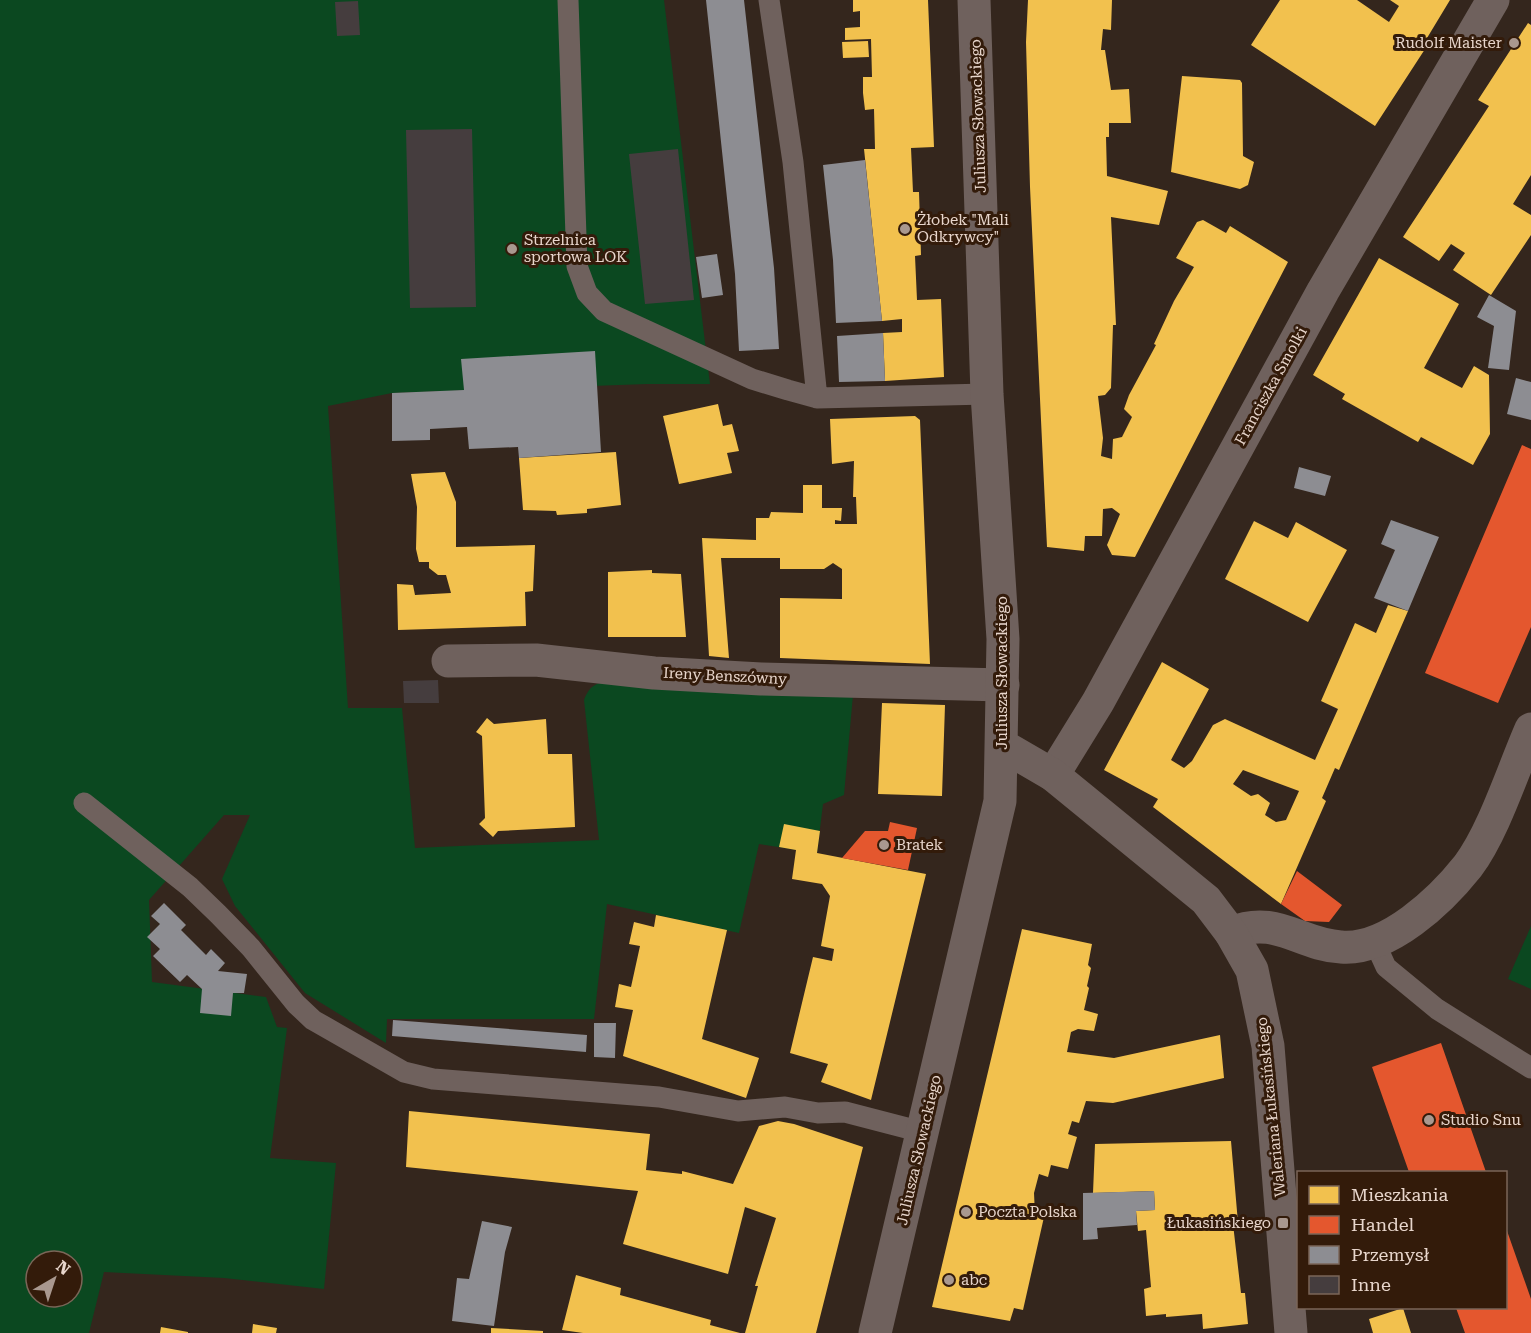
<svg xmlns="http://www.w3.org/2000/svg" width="1531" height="1333" font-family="'Roboto Serif',serif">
  <rect width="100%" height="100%" fill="#34261d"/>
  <path fill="#0b4820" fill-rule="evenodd" d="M0 0H664L710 384H647L392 393 328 406 348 708H402L415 848 599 840 584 700C589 687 594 684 607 681L853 695 844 795 823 804 817 853 759 844 739 933 607 904 594 1019H387L386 1043 305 993 235 906 222 879 250 815H224L149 900 152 982 266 997 277 1027 287 1028 270 1158 336 1163 324 1289 224 1278 104 1272 89 1333H0ZM36 1261H72V1297H36Z
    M1531 926V989L1508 979Z"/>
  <path fill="#f2c14e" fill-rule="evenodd" d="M853 0H928L934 147 911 148 913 192H919L921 255 915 256 917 300 941 299 944 377 885 381 883 333 902 332V319L882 321 864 149H875L874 109 865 110 863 93V77H872L871 39 845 40V28L860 27V11L853 12Z
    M1028 0H1112L1111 30 1103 29 1101 50H1105L1111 90 1129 89 1131 123H1109V137H1106L1107 176 1168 191 1159 225 1111 217 1116 325H1113L1111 388 1105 395 1098 396 1103 438 1101 456 1112 459 1113 439 1122 437 1132 417 1124 409 1129 395 1156 345 1154 344 1174 301 1194 267 1176 258 1197 222 1203 220 1226 233 1230 226 1288 262 1135 557 1112 555 1107 545 1120 514 1112 508 1103 509 1102 536H1085L1084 551 1047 547 1030 187 1026 42Z
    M1280 0H1357L1389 22 1399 6 1390 0H1450L1424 43 1427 46 1375 126 1251 45Z
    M1528 23 1531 25V175L1513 204 1531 215V235L1491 295 1453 270 1465 253 1451 244 1439 261 1403 237 1489 106 1478 100Z
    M868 41 869 57 843 58 842 42Z
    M1182 76 1240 80 1242 83 1243 156 1254 162 1248 185 1240 189 1171 172Z
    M1379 258 1459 304 1424 368 1462 388 1474 366 1489 375 1490 434 1473 465 1421 437 1418 442 1342 399 1345 394 1313 375Z
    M718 404 723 426 732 424 739 451 727 453 732 473 679 484 663 416Z
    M915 416 920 420 930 664 780 658V598L842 599V569L833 563 824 569H780V558H721L729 658 709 656 702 538 756 540V518H769L771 512 803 513V485H822V508H842L841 521 835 520V524H857L856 497H853L854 461 832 464 830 419Z
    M616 452 621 505 587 509V513L557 515 556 511 523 510 519 458Z
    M445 472 456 502V547L535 545 533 591 525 592 526 626 398 630 397 584 413 585 415 595 451 593 446 575H438L429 568V562H419L416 549 417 507 411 474Z
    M1254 521 1288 538 1296 522 1347 550 1308 622 1225 579Z
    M652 570V573L681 574 686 637H608V572Z
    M1388 605 1408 611 1339 770 1335 768 1322 798 1326 801 1281 904 1153 807 1158 799 1104 770 1162 662 1209 689 1171 760 1184 768 1192 761 1213 725 1225 719 1315 760 1338 709 1321 701 1355 623 1376 633ZM1243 770 1299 791 1286 820 1276 822 1265 815 1270 803 1258 794 1251 796 1233 784Z
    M882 703 945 705 942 796 878 794Z
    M487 718 494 724 546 719 548 754H572L575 827 498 831 493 837 479 824 485 818 482 736 476 732Z
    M784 824 820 831 817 853 926 874 871 1100 821 1082 828 1064 790 1053 813 957 832 961 834 949 821 946 830 896 822 884 792 879 796 850 779 847Z
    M656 915 727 930 702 1039 759 1058 746 1098 623 1056 633 1010 615 1007 619 984 631 987 640 946 629 944 634 922 654 927Z
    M1022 929 1092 944 1088 965 1091 968 1087 986 1089 988 1084 1010 1098 1014 1094 1031 1078 1029 1071 1032 1067 1052 1114 1058 1220 1035 1224 1078 1113 1103 1086 1101 1079 1123 1072 1121 1068 1134 1077 1137 1068 1169 1051 1165 1048 1177 1039 1174 1034 1193 1035 1215 1044 1217 1023 1310 1014 1308 1010 1321 932 1307Z
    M409 1111 650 1134 646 1170 682 1174V1171L733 1184 759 1126 778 1121 794 1124 863 1147 816 1333H745L758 1286H755L776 1218 745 1207 728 1274 623 1244 638 1191 406 1167Z
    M1231 1141 1238 1223 1233 1224 1241 1293H1245L1248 1324 1203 1329 1202 1314 1166 1317V1314L1146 1316 1144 1289 1151 1287 1146 1230 1138 1231 1136 1211 1155 1210 1154 1191 1093 1193 1095 1144Z
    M576 1275 621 1288 620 1295 711 1320 710 1325 740 1333H583L562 1330Z
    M1403 1308 1411 1333H1373L1369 1319Z
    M253 1324 277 1328 276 1333H252Z
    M161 1327 188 1332V1333H160Z
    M491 1328 543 1331V1333H491Z"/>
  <path fill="#e4572e" d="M1522 445 1531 449V627L1498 703 1425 673Z
    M890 822 917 828 908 870 842 858 865 831H888Z
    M1297 871 1342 905 1329 922 1305 921 1281 904Z
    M1441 1043 1486 1172H1409L1372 1067Z
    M1506 1228 1531 1299V1333H1465L1456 1308H1506Z"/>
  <path fill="#8d8d92" d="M706 0H744L774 268 779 349 739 351 735 274Z
    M865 160 882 321 836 323 833 260 823 165Z
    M717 254 723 295 702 298 696 257Z
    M1489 295 1516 311 1509 370 1488 368 1494 326 1477 317Z
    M883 333 885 381 839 382 837 336Z
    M595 351 601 452 519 458 518 447 469 449 467 427 430 429V440L392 441V393L464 390 461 359Z
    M1516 378 1531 382V420L1507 414Z
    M1299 467 1331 476 1325 496 1294 488Z
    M1391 520 1439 537 1408 611 1374 598 1395 550 1381 544Z
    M164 903 186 925 181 930 206 955 211 949 225 963 218 971 247 974 244 993H233L231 1016 200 1013 202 989 187 975 180 982 153 956 160 949 147 937 160 924 151 916Z
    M393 1020 587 1035 586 1052 392 1036Z
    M594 1023H616L615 1058 594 1057Z
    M1154 1191 1155 1210 1136 1211 1137 1225 1097 1228 1098 1239 1083 1240V1193Z
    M482 1221 512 1227 505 1252 494 1326 452 1321 457 1278 469 1279Z"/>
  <path fill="#453d3e" d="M358 1 360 35 337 36 335 2Z
    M472 129 476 307 410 308 406 130Z
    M678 149 694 300 645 304 629 154Z
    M438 680 439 703H404L403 681Z"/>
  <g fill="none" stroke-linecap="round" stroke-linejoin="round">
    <path stroke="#6f615d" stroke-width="21" d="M568 0 577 266 587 293 604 311 752 379 788 390 817 398 987 394
      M769 0 793 162 817 398
      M84 803 190 887 218 914 251 948 296 1004 313 1020 404 1072 433 1079 659 1097 738 1111 785 1107 818 1113 845 1112 922 1132
      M1375 943 1386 967 1437 1009 1531 1068"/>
    <path stroke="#6f615d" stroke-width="33" d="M448 661 536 660 654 673 761 679 1003 685
      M1053 775 1098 702 1323 291 1493 0
      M1231 933C1276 914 1300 945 1341 947 1388 951 1441 900 1468 866 1494 831 1513 770 1531 729"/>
    <path stroke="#6f615d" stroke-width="33" d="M1003 746 1053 775 1206 900 1231 933 1252 970 1268 1046 1291 1333
      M875 1333 1000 801 1003 639 987 394 974 0"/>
  </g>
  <g fill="#a9988f" stroke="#331b0a" stroke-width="2">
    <circle cx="1514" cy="43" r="6"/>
    <circle cx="905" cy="229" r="6"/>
    <circle cx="512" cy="249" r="6"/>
    <circle cx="884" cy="845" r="6"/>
    <circle cx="1429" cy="1120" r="6"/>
    <circle cx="966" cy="1212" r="6"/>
    <rect x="1277" y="1217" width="12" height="12" rx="3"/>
    <circle cx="949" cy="1280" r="6"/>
  </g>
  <g text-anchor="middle" stroke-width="6" stroke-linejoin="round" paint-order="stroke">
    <g font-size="15" fill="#e8d6cc" stroke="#331b0a" text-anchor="start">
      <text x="1502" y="48" text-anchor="end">Rudolf Maister</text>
      <text x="917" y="225">Żłobek "Mali<tspan x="917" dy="17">Odkrywcy"</tspan></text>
      <text x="524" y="245">Strzelnica<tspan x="524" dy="17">sportowa LOK</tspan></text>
      <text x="896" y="850">Bratek</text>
      <text x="1441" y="1125">Studio Snu</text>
      <text x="978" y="1217">Poczta Polska</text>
      <text x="1271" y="1228" text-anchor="end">Łukasińskiego</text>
      <text x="961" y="1285">abc</text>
    </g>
    <g font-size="15" fill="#e8d6cc" stroke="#331b0a">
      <text transform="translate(978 116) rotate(-92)" y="5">Juliusza Słowackiego</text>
      <text transform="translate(1271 386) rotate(-61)" y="5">Franciszka Smolki</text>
      <text transform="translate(1002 673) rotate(-90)" y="5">Juliusza Słowackiego</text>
      <text transform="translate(725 676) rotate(3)" y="5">Ireny Benszówny</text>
      <text transform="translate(1271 1107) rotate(-96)" y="5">Waleriana Łukasińskiego</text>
      <text transform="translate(919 1150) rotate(-77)" y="5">Juliusza Słowackiego</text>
    </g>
  </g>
  <rect x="1297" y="1171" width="210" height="138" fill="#331b0a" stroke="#7b6658" stroke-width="1.5"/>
  <rect x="1309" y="1186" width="30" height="18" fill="#f2c14e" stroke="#7b6658" stroke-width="1.5"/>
  <text x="1351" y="1201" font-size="18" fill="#e8d6cc">Mieszkania</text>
  <rect x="1309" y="1216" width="30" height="18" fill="#e4572e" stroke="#7b6658" stroke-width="1.5"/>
  <text x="1351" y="1231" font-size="18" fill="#e8d6cc">Handel</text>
  <rect x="1309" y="1246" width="30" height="18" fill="#8d8d92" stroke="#7b6658" stroke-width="1.5"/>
  <text x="1351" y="1261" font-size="18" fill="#e8d6cc">Przemysł</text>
  <rect x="1309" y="1276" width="30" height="18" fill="#453d3e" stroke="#7b6658" stroke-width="1.5"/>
  <text x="1351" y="1291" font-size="18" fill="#e8d6cc">Inne</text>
  <g transform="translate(54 1279) rotate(39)"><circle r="28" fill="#331b0a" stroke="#7b6658" stroke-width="1.5"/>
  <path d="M0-4.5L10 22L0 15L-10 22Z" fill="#a9988f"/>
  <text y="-9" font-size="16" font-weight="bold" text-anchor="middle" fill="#e8d6cc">N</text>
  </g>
</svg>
